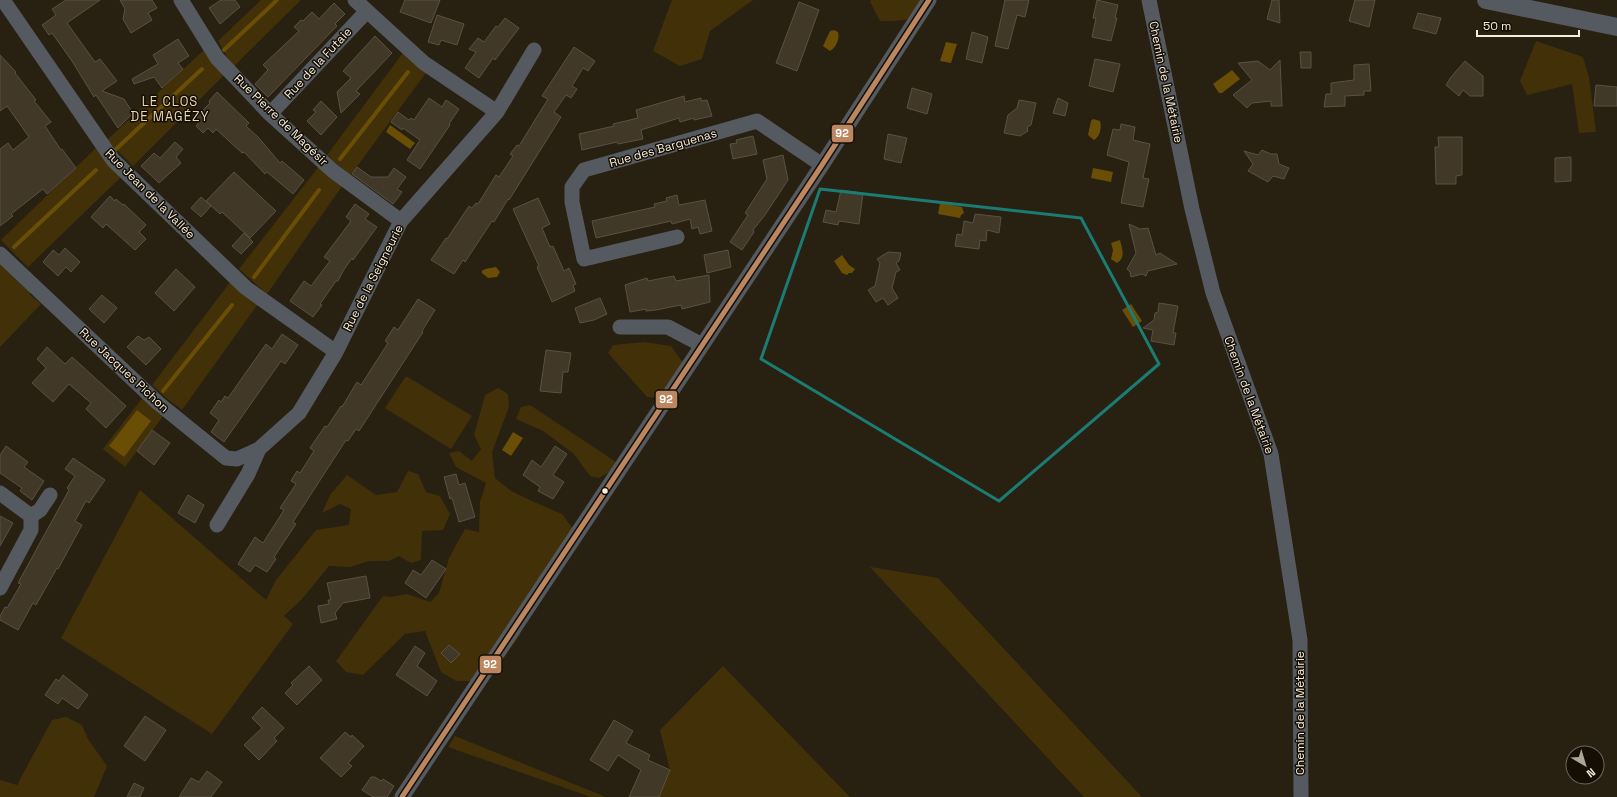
<svg xmlns="http://www.w3.org/2000/svg" width="1617" height="797" font-family="'Space Grotesk',sans-serif">
  <rect width="100%" height="100%" fill="#282011"/>
  <path fill="#423008" d="M261 0H301L234 66 227 57 218 41Z
    M672 0H753L710 31 702 59 680 66 653 51Z
    M871 0H929C915 22 904 21 880 21L870 2Z
    M1536 41 1583 57 1589 77 1596 132 1579 133 1572 84 1527 95 1520 81Z
    M205 49 224 75 133 166 107 140Z
    M405 50 428 70 350 176 327 155Z
    M96 148 121 177 28 267 1 240Z
    M320 165 342 186 267 294 239 269Z
    M0 259 33 291 29 294 41 304 0 347Z
    M231 281 258 304 182 410 165 397 152 385Z
    M644 342 671 346 687 368 663 398 647 397 608 353 613 345Z
    M406 376 472 416 451 449 385 408Z
    M498 388 508 394 509 407 492 452 495 478 511 491 534 502 562 514 573 529 524 613 520 635 491 675 472 681H456L441 672 425 631 405 634 363 675 346 672 336 661 383 596 391 597 407 594 430 602 439 593 449 558 465 529 479 532 480 502 486 483 456 467 449 453 459 451 472 461 481 449 474 435 485 395Z
    M143 397 164 415 125 467 103 449Z
    M530 405 616 462 609 472 599 478 590 476 574 454 543 431 516 419 521 407Z
    M408 471 418 474 426 492 440 496 450 514 443 530 422 531 421 560 411 563 399 556 389 561H369L350 567 329 566 302 599 284 616 293 624 212 734 61 638 140 490 266 600 276 580 316 530 349 525 351 509 340 504 322 513 330 495 347 475 376 495 397 492Z
    M870 567 938 578 1142 797H1084Z
    M723 666 850 797H659L670 770 660 730Z
    M66 717 82 725 88 739 107 766 94 797H0V780L17 785 52 720Z
    M455 736 606 797H591L448 747Z"/>
  <path fill="#6a4e06" d="M834 30 838 32C840 39 836 48 830 51L823 46 830 31Z
    M946 42 957 44 951 63 940 61Z
    M1232 70 1240 79 1222 93H1219L1213 84Z
    M1093 119 1100 121C1102 127 1100 137 1094 140L1088 135 1091 121Z
    M390 125 415 143 410 149 386 132Z
    M1093 168 1113 172 1111 182 1091 178Z
    M940 203 962 207 964 213 961 215 960 218 938 214Z
    M1120 240C1122 248 1126 258 1117 263L1111 259 1113 250 1111 243Z
    M842 255 849 265 855 269 852 273H849L847 275 842 273 834 261Z
    M496 267 500 272 497 277 488 278 482 273V271C485 268 492 268 496 267Z
    M1131 304 1142 321 1133 327 1122 310Z
    M137 410 151 421 124 457 109 446Z
    M513 432 523 438 511 456 502 450Z"/>
  <g fill="none" stroke-linecap="round" stroke-linejoin="round">
    <path stroke="#6a4e06" stroke-width="4" d="M224 50 277 0
      M115 150 202 69
      M340 159 408 72
      M14 247 96 170
      M254 277 319 190
      M163 391 232 305"/>
  </g>
  <path fill="#413828" stroke="#585245" d="M66 0H100L67 23 95 62 100 59 117 81 102 91 124 99 133 113 118 128 96 95 94 97 72 61 52 33 49 35 42 25 56 15 52 9Z
    M120 0H152L157 8 148 13 152 20 131 33 123 19 125 9Z
    M221 0H235L240 7 220 24 209 8Z
    M405 0H440L431 23 400 12Z
    M1005 0H1029L1025 17 1017 15 1008 49 995 46Z
    M1097 0 1118 5 1115 18H1117L1111 41 1092 37 1096 18H1093Z
    M1272 0H1279L1280 23 1267 19Z
    M1355 0H1375L1369 27 1349 21Z
    M799 2 819 10 797 71 776 63Z
    M334 3 345 14 335 24 337 26 268 97 255 84 268 70 263 65 299 31 294 27 301 20 303 21 312 12 319 19Z
    M1418 13 1441 18 1436 34 1413 28Z
    M437 15 464 24 457 45 441 40 439 45 428 42Z
    M505 18 519 28 495 60 493 58 479 78 465 68 476 52 469 49 478 38 484 42 496 26 498 27Z
    M972 32 988 37 982 63 966 59Z
    M375 36 392 53 356 91 360 94 341 113 337 92 351 78 343 71Z
    M178 39 189 56 178 63 183 69 162 88 154 77 134 84 132 79 158 64 153 55Z
    M574 47 595 61 588 71 583 68 572 86 577 89 571 98 566 95 554 112 561 117 546 141 509 200 508 199 494 222 492 221 465 262 463 260 454 274 431 260 446 238 447 239 469 206 472 208 476 203 478 204 496 175 499 177 513 156 510 154 517 145 519 146 548 99 542 96Z
    M1300 52H1311V68H1301Z
    M0 55 16 72 15 73 36 100 34 101 51 122 45 126 61 150 62 149 76 168 47 194 43 189 11 214 13 216 0 226V149L8 143 13 150 29 137 7 106 0 111Z
    M1095 59 1120 64 1113 92 1089 86Z
    M1280 60 1282 106H1271V101L1252 103 1247 108 1233 95 1252 80 1238 63 1258 61 1270 70Z
    M1465 61 1483 76V96H1470L1463 90 1459 96 1446 85 1451 77Z
    M1369 64 1371 91H1364V95L1345 96V106L1324 107 1326 94H1331V83L1354 80V65Z
    M1596 85 1617 87V106H1594Z
    M912 88 932 94 927 114 907 108Z
    M217 92 249 123 246 126 259 138 280 163 282 161 304 180 293 194 267 172 265 174 244 152 242 153 216 129 213 133 208 128 203 133 196 126 200 121 196 117 210 103 209 101Z
    M684 96 685 102 701 98V101L707 100 712 116 694 120V118L680 122 679 118 641 130 643 139 618 144 617 142 582 150 579 134 614 126 613 124 638 118 636 110Z
    M429 98 442 107 446 100 459 109 449 124 450 125 420 169 407 160 420 140 403 128 402 130 391 122 398 112 409 120 411 118 414 120Z
    M1058 98 1068 103 1065 116 1053 113Z
    M1019 100 1036 103 1031 125 1027 127 1028 131 1020 136 1004 133 1008 115 1017 108Z
    M321 101 337 117 321 135 307 121 316 112 313 110Z
    M1121 124 1135 127 1133 140 1150 144 1143 178 1149 179 1143 207 1121 203 1129 162 1107 155 1113 129 1120 130Z
    M888 134 907 138 901 163 884 159Z
    M753 136 757 154 733 159 730 144 737 143 736 140Z
    M1438 137H1462V175L1456 176V184H1436L1435 147H1439Z
    M175 142 183 149 176 157 181 163 159 183 141 166 154 153 160 158Z
    M1262 150 1271 154H1277L1279 164 1289 168 1284 179 1273 176 1268 182 1248 171 1253 164 1244 151 1258 155Z
    M783 155 788 180 765 215 753 230 754 232 742 250 730 242 748 215 745 213 767 179 763 160Z
    M1571 157V181L1555 182V158Z
    M357 167 371 177H388L394 168 406 177 397 189 402 192 393 204 352 174Z
    M234 172 276 211 250 238 222 212 220 214 206 201Z
    M841 190 863 193 859 224 839 221 838 225 823 222 826 210 836 212Z
    M677 195 679 205 705 200 712 231 700 234 698 227 692 229 690 219 672 224 671 221 596 238 592 221 655 207 654 204 667 201 666 198Z
    M110 196 115 201 116 199 123 205 124 204 146 225 139 232 146 239 135 250 106 224 103 228 91 217Z
    M201 197 211 206 201 217 191 208Z
    M538 198 550 224 542 228 550 247 553 246 564 271 569 268 576 284 573 285 575 291 552 302 537 267 539 266 513 209Z
    M355 204 369 214 365 219 377 227 353 260 352 258 343 271 338 281H336L320 304 322 305 313 317 290 301 304 281 311 286 330 261 324 257 351 221 346 217Z
    M975 214 1001 217 999 233 987 230 986 241 980 240 979 249 955 246 957 234 962 235 964 221 973 223Z
    M1129 224 1140 229 1148 228 1156 255 1160 253 1177 264 1148 271 1146 276 1142 274 1131 277 1130 272 1127 269 1136 253Z
    M244 233 253 242 241 254 232 246Z
    M65 248 80 262 71 272 66 267 58 276 43 262 53 250 59 255Z
    M728 250 731 267 707 273 704 255Z
    M888 252 901 253 899 261 896 263 900 270 896 272 892 288 898 298 888 305 883 298 876 302 868 290 875 286 880 263 877 259Z
    M176 269 195 287 174 311 155 293Z
    M709 275 710 302 682 309 681 305 656 310 646 311V309L630 312 625 285 647 278 648 281 674 276 676 281Z
    M102 295 117 308 104 323 89 309Z
    M600 298 607 314 594 320 580 323 575 308Z
    M418 299 435 310 422 331 423 332 359 431 356 429 348 441 346 440 293 522 296 524 274 557 276 559 267 572 255 565 250 572 238 564 255 537 263 543 284 510 280 508 296 484 291 481 297 471 300 473 314 451 310 448 325 426 327 427 341 406 342 407 357 382 361 385 388 343 385 341 394 327 398 330Z
    M1159 303 1178 306 1173 333H1176L1174 345 1151 341 1153 330 1143 328 1154 320 1155 313 1158 312Z
    M282 334 298 345 285 364 281 361 224 442 211 432 219 420 210 413 219 400 221 402 225 396 228 398 266 344 272 349Z
    M138 336 144 340 149 337 161 349 146 365 127 347Z
    M47 347 65 364 72 357 126 406 106 428 86 409 91 403 69 384 53 402 32 383 46 368 37 359Z
    M546 350 571 353 568 372H563L561 393 540 391Z
    M152 430 170 443 154 465 137 451Z
    M6 446 28 462 24 467 44 481 32 500 20 491 22 488 0 473V455Z
    M555 446 567 454 553 475 564 482 553 499 538 491 540 487 523 475 532 460 541 467Z
    M73 458 105 480 89 503 86 501 75 521 82 525 58 569 57 568 36 605 33 603 18 630 0 620V616L5 607 7 608 21 584 18 583 69 490 67 488 75 476 65 469Z
    M456 474 459 485 465 483 475 517 459 522 452 498 450 499 444 477Z
    M188 495 204 505 195 523 178 513Z
    M0 516 13 523 0 546Z
    M432 560 446 569 426 598 405 583 413 570 421 575Z
    M366 576 370 598 343 603 335 613 337 619 321 623 318 606 329 604 328 600H331L327 583Z
    M449 645 460 654 451 663 441 653Z
    M415 646 425 653 417 666 437 681 427 696 396 675Z
    M309 666 322 680 297 705 285 693 293 685 291 683Z
    M63 675 88 695 78 709 62 698 58 704 45 695 56 679 59 681Z
    M262 707 284 728 274 738 277 741 259 760 244 745 262 728 252 718Z
    M145 716 166 730 145 761 124 746Z
    M614 720 633 731 626 743 650 755 648 760 670 770 659 797H629L641 770 618 755 608 771 590 760Z
    M345 732 351 737 352 735 364 746 348 763 352 766 341 777 320 758Z
    M207 771 222 782 211 797H179L191 778 199 782Z
    M371 777H375L381 781 383 779 394 786 387 797H373L362 790Z
    M134 783 144 788 140 797H127Z"/>
  <g fill="none" stroke-linecap="round" stroke-linejoin="round">
    <path stroke="#545a5f" stroke-width="15" d="M3 0 113 160 246 288 336 352
      M181 0 217 58 270 114 333 171 401 221
      M355 0 424 63 497 112
      M1149 0 1192 209 1213 293 1271 454 1300 640 1301 797
      M270 114 367 11
      M677 237 584 259 572 202V187L584 170 757 121 822 165
      M0 254 158 403 226 458 237 459 259 449 299 413 336 352 401 221 497 112 534 50
      M620 327H668L702 345
      M0 493 31 516V530L0 588
      M31 516 40 510 50 495
      M217 525 248 474 259 449
      M402 797 822 165 929 0"/>
    <path stroke="#545a5f" stroke-width="18" d="M1486 0 1617 27"/>
    <defs>
      <path id="bus-1" d="M402 797 822 165 929 0"/>
    </defs>
    <use href="#bus-1" stroke="#140e04" stroke-width="8"/>
    <use href="#bus-1" stroke="#bb8660" stroke-width="5"/>
  </g>
  <path fill="none" stroke="#1b7c74" stroke-width="3" stroke-linejoin="round" d="M820 189 1081 218 1159 364 999 501 761 359Z"/>
  <circle fill="#f6eddd" stroke="#140e04" stroke-width="1.5" cx="605" cy="491" r="3.5"/>
  <g text-anchor="middle" stroke-width="3" stroke-linejoin="round" paint-order="stroke">
    <g font-size="12" fill="#f6eddd" stroke="#140e04">
      <text transform="translate(318 63) rotate(-47)" y="4">Rue de la Futaie</text>
      <text transform="translate(1166 82) rotate(78)" y="4">Chemin de la Métairie</text>
      <text transform="translate(281 120) rotate(44)" y="4">Rue Pierre de Magésir</text>
      <text transform="translate(663 148) rotate(-16)" y="4">Rue des Barguenas</text>
      <text transform="translate(150 194) rotate(45)" y="4">Rue Jean de la Vallée</text>
      <text transform="translate(373 278) rotate(-63)" y="4">Rue de la Seigneurie</text>
      <text transform="translate(124 370) rotate(43)" y="4">Rue Jacques Pichon</text>
      <text transform="translate(1249 395) rotate(70)" y="4">Chemin de la Métairie</text>
      <text transform="translate(1300 713) rotate(-90)" y="4">Chemin de la Métairie</text>
    </g>
    <g font-size="13" letter-spacing="1" fill="#e9d7b8" stroke="#140e04">
      <text x="170" y="106">LE CLOS<tspan x="170" dy="15">DE MAGÉZY</tspan></text>
    </g>
  </g>
  <g stroke="#140e04" stroke-width="1.5">
    <rect x="831" y="124" width="23" height="19" rx="4" fill="#bb8660"/>
    <rect x="655" y="390" width="23" height="19" rx="4" fill="#bb8660"/>
    <rect x="479" y="655" width="23" height="19" rx="4" fill="#bb8660"/>
  </g>
  <g font-size="11" text-anchor="middle" font-weight="bold" fill="#fff">
    <text x="842" y="137">92</text>
    <text x="666" y="403">92</text>
    <text x="490" y="668">92</text>
  </g>
  <g transform="translate(1585 765) rotate(142)"><circle r="19" fill="#140e04" stroke="#6e675b"/>
  <path d="M0-3L7 15L0 10L-7 15Z" fill="#aea596"/>
  <text y="-6" font-size="11" font-weight="bold" text-anchor="middle" fill="#f6eddd">N</text>
  </g>
  <path d="M1477 30v6h102v-6" fill="none" stroke="#f6eddd" stroke-width="2"/>
  <text x="1483" y="30" font-size="12" fill="#f6eddd" stroke="#140e04" stroke-width="3" paint-order="stroke">50 m</text>
</svg>
